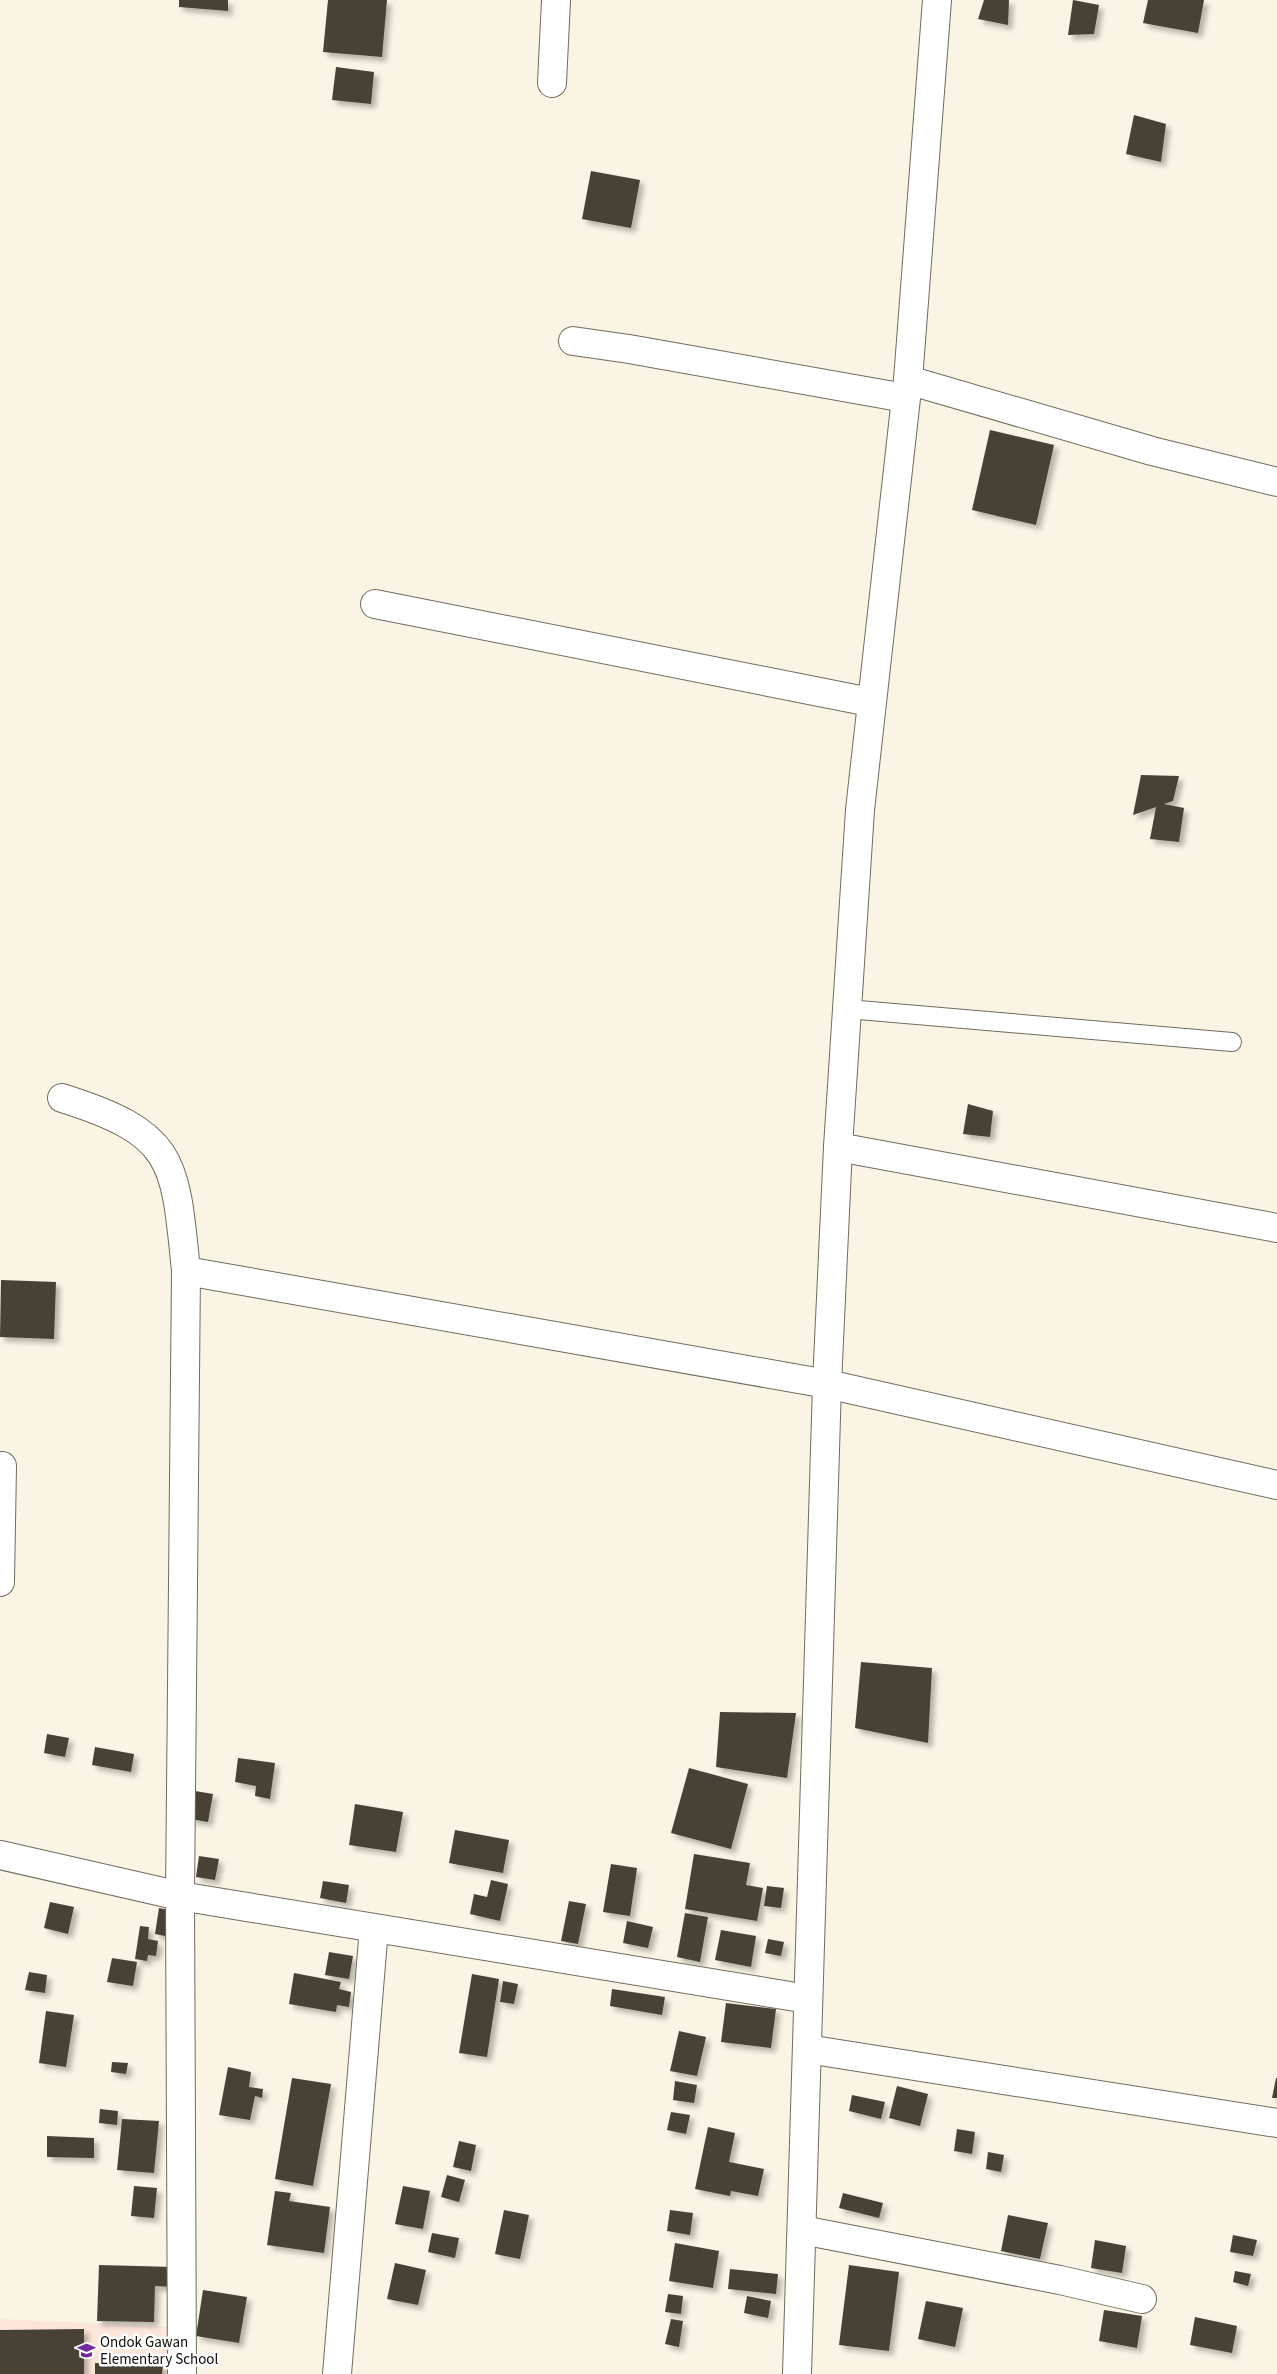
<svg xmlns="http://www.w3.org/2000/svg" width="1277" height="2374" font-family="'Source Sans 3',sans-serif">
  <defs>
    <filter id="shadow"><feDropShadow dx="4.5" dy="4.5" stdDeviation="2.5" flood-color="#0004"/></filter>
  </defs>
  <rect width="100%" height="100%" fill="#f9f4e4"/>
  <path fill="#fce5d9" d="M0 2319 172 2327V2374H0Z"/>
  <path fill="#474335" filter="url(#shadow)" d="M179 0H228V11L179 7Z
    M328 0H387L382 57 323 52Z
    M984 0H1009L1008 25 978 19Z
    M1073 0 1099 5 1094 34 1068 35Z
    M1148 0H1204L1198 33 1143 23Z
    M336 67 374 72 371 104 332 100Z
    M1134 115 1166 124 1161 162 1126 154Z
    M591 171 640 180 631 228 582 219Z
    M990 430 1054 445 1036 525 972 510Z
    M1141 775 1179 776 1173 801 1164 804 1184 808 1179 842 1150 839 1156 807 1133 815Z
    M968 1104 993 1111 990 1137 963 1134Z
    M1 1280 56 1282 54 1339 0 1337Z
    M861 1662 932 1668 928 1743 855 1728Z
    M720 1712 796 1713 787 1778 716 1767Z
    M47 1734 69 1738 65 1757 44 1753Z
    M95 1747 134 1754 131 1772 92 1765Z
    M238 1758 275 1763 270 1799 255 1796 256 1786 235 1782Z
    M689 1768 748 1784 731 1849 671 1833Z
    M195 1791 213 1794 208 1822 190 1819Z
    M355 1804 403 1812 396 1852 349 1845Z
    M455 1830 509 1840 503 1873 449 1863Z
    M694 1854 750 1863 746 1885 763 1888 757 1921 685 1909Z
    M199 1856 219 1859 215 1880 196 1877Z
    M611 1864 637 1868 630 1916 603 1912Z
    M491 1880 508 1884 500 1921 470 1914 474 1894 487 1897Z
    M323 1881 349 1885 346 1903 320 1898Z
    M767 1886 784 1888 781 1908 764 1906Z
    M569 1901 586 1904 578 1944 561 1941Z
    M50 1902 74 1907 68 1934 44 1928Z
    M159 1908 174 1911 170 1937 155 1934Z
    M685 1913 708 1917 700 1962 677 1957Z
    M627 1921 653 1927 648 1948 623 1943Z
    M140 1926 149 1927 148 1939 158 1941 156 1956 148 1955 147 1961 135 1959Z
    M721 1930 756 1936 751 1967 715 1960Z
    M768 1939 784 1942 781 1956 765 1953Z
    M329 1952 353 1956 349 1979 325 1975Z
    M112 1958 137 1962 133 1986 107 1982Z
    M29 1972 47 1975 45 1993 25 1990Z
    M294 1973 341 1982 339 1989 351 1992 349 2007 337 2005 336 2012 289 2004Z
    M472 1974 499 1979 487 2057 459 2053Z
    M503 1981 518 1984 514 2004 500 2002Z
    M612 1989 665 1997 662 2015 610 2006Z
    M726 2003 776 2009 771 2048 721 2042Z
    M46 2011 74 2015 66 2067 39 2063Z
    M679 2031 706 2037 697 2076 670 2071Z
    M112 2062 128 2063 126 2074 111 2072Z
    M228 2067 251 2072 249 2087 263 2089 262 2098 255 2096 250 2120 219 2115Z
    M292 2078 331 2084 313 2186 275 2179Z
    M1276 2078H1277V2098H1272Z
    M675 2081 697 2085 694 2103 673 2100Z
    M897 2086 928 2094 920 2126 889 2118Z
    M852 2095 885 2102 881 2119 849 2111Z
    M100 2109 118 2111 117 2125 99 2123Z
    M671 2112 690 2115 686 2134 667 2130Z
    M122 2119 159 2121 154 2173 117 2170Z
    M708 2127 735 2133 729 2162 764 2169 758 2196 731 2191 730 2196 695 2189Z
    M957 2129 975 2132 972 2154 954 2151Z
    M47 2136 94 2138V2158L47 2157Z
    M459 2141 476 2145 471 2171 453 2167Z
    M988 2152 1004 2155 1001 2172 986 2169Z
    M447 2175 465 2180 459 2202 441 2197Z
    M134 2186 157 2188 154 2218 131 2216Z
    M403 2186 430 2191 423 2229 395 2224Z
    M275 2191 291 2193 289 2201 330 2207 324 2253 267 2245Z
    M843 2193 883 2203 879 2218 839 2208Z
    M504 2210 529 2215 520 2259 495 2254Z
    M670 2210 693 2213 690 2235 667 2231Z
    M1008 2215 1048 2223 1040 2259 1001 2251Z
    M432 2233 459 2238 455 2258 428 2252Z
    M1233 2235 1257 2240 1253 2256 1230 2252Z
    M1095 2240 1126 2246 1122 2273 1091 2268Z
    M675 2243 719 2251 713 2288 669 2281Z
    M395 2263 426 2270 418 2305 387 2299Z
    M99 2265 174 2267V2287L155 2286 154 2322 97 2321Z
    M849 2265 899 2272 889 2351 839 2345Z
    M730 2269 778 2274 776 2294 728 2289Z
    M1235 2271 1251 2274 1248 2286 1233 2282Z
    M203 2290 247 2297 239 2343 196 2336Z
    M668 2294 683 2296 681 2314 665 2312Z
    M747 2296 771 2301 768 2318 744 2313Z
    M926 2301 963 2308 955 2347 918 2339Z
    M1104 2310 1142 2316 1137 2348 1099 2341Z
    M1195 2317 1237 2326 1232 2353 1190 2345Z
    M671 2319 683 2321 679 2347 665 2344Z
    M84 2329V2374H0V2330Z
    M95 2363 163 2365 162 2374H95Z"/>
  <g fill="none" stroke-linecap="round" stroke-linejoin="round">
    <defs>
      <path id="lane" d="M847 1009 1232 1042"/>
      <path id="street" d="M552 83 556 0
        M573 341 629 349 905 398
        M908 380 1152 451 1277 482
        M375 604 870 702
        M62 1098C176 1134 175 1160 186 1271
        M838 1147 1277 1228
        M0 1582 2 1466
        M0 1855 180 1896 808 1999
        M807 2049 1277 2123
        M802 2230 1060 2280 1142 2299
        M182 2374 180 1896 186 1271 827 1384 1277 1485
        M337 2374 374 1928"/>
      <path id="secondary" d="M797 2374 827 1384 838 1147 860 810 908 380 937 0"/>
    </defs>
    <use href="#lane" stroke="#706c5d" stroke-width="20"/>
    <use href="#street" stroke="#706c5d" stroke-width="30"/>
    <use href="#secondary" stroke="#706c5d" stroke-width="30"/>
    <use href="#lane" stroke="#fff" stroke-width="18"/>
    <use href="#street" stroke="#fff" stroke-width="28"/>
    <use href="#secondary" stroke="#fff" stroke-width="28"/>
  </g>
  <defs>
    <symbol id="school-bare" viewBox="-9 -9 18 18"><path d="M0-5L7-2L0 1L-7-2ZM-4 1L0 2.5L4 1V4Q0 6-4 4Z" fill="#722b9e" stroke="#fff" stroke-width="2.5" paint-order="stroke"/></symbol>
  </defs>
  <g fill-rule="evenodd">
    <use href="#school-bare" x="74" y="2338" width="25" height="25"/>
  </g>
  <g text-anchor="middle" stroke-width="5" stroke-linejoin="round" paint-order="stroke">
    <g font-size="15" fill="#0e0c07" stroke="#fff" text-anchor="start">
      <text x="100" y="2347">Ondok Gawan<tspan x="100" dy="17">Elementary School</tspan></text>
    </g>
  </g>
</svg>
